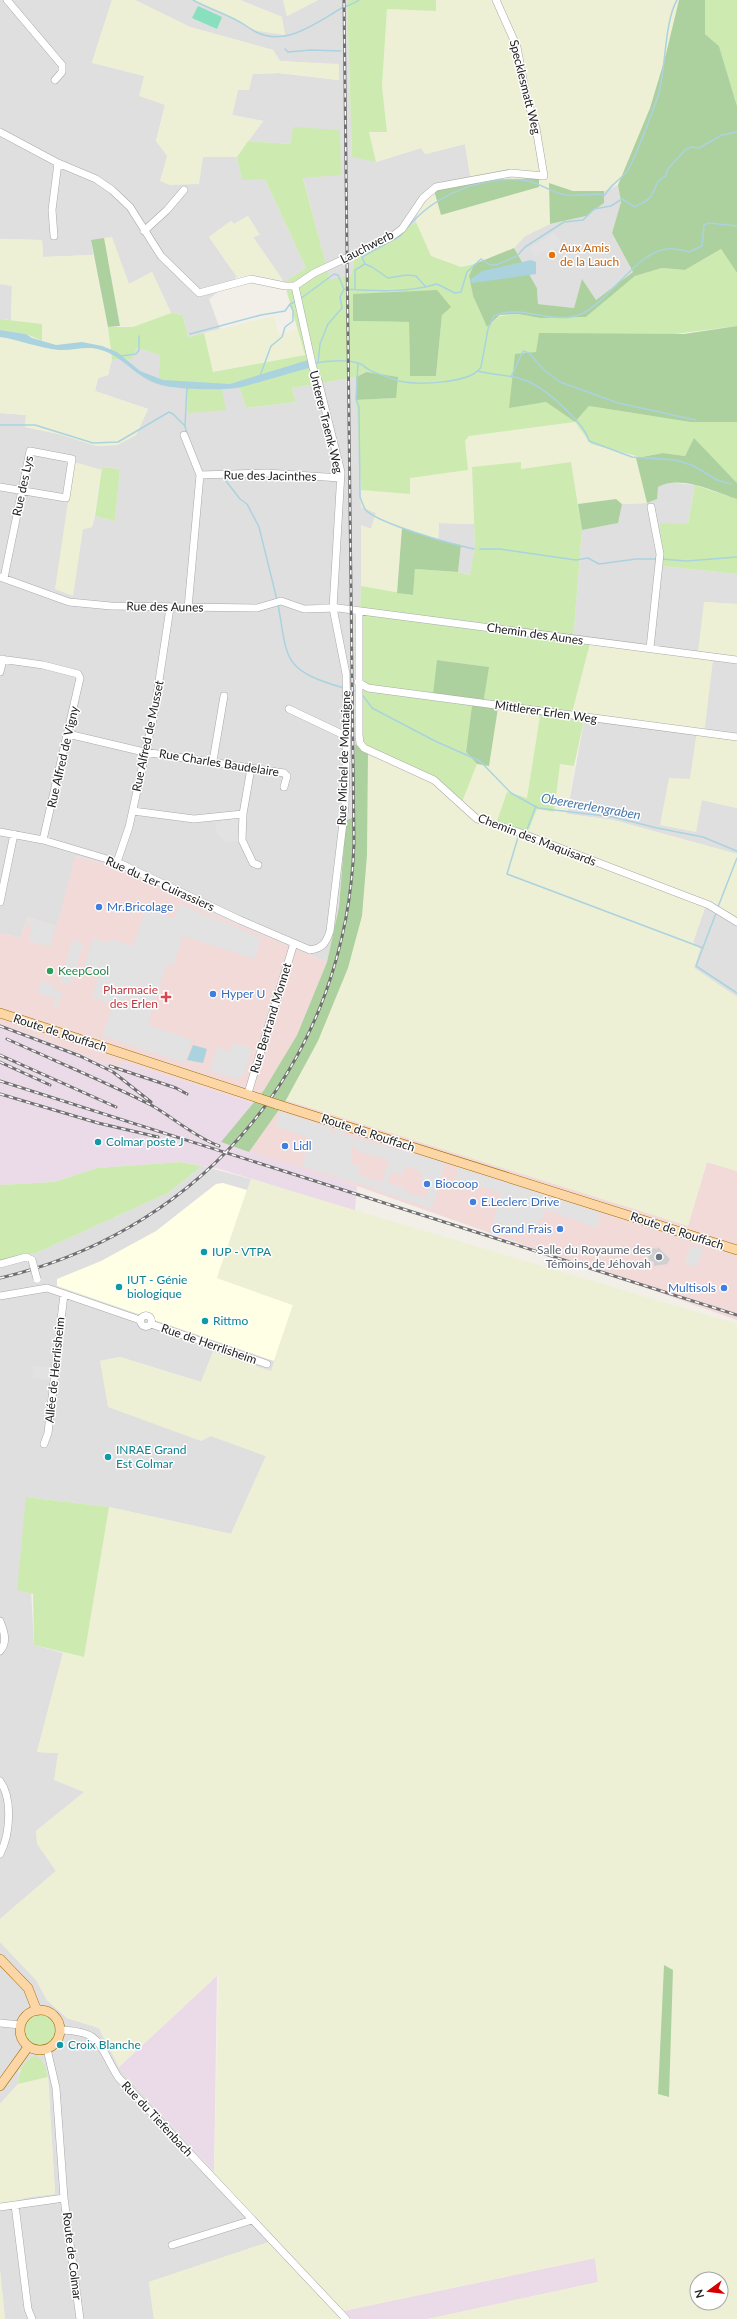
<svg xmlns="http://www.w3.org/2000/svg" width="737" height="2319" font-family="Lato,sans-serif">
  <rect width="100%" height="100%" fill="#f2efe9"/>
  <path fill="#e0dfdf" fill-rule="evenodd" d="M0 0H112L92 62 144 76 165 105 156 141 203 157H237L242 179H265L306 268 284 282 253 237 259 234 248 216 234 224 231 221 209 237 237 277 209 299 220 329 188 337 183 315 171 313 152 272 129 284 91 240 93 255 43 257 42 240 0 239Z
    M135 0H192L258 31 282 17 240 0H283L287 16 318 0H347L352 156 376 162 421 148 426 154 465 144 471 181 418 210 416 222 355 257 351 275 330 281 303 177 293 127 290 144 248 141 263 121 232 115 238 90 253 74 279 73 338 80 339 65 280 61 273 50 190 27Z
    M618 185 621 202 612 233 633 272 596 300 582 280 574 308 538 304 537 288 514 248 525 236 550 224 586 216 604 203V191Z
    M0 284 12 285 11 320 0 319Z
    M137 348 161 355 188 383V413L221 384 238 381 246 408 296 402 292 388 356 377 361 507 376 513 371 529 361 526V586L352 818 346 821 339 907 327 962 201 909 163 888 115 866 76 856 57 926 27 917 21 938 0 933V413L26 415 25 427 59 434 97 446 117 445 136 435 148 409 95 391 98 378 108 375 112 359H132ZM74 462 101 470 102 467 120 469 115 521 95 516 92 527 83 529Z
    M666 482 695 485 688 524 662 566 737 574V604L704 602 737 658V740L704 735 573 641 582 530 617 523 622 504 647 503 658 487Z
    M439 523 474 524 475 549 471 575 458 572 461 545 438 540Z
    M585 716 697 732 690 780 702 800 737 808V854L613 820 567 814Z
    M707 902 737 921V997L694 968 700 949 693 942Z
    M202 1166 251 1179 217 1278 293 1305 271 1372 213 1352 201 1382 120 1357 100 1361 211 1436 266 1456 231 1534 109 1507 26 1497 34 1645 63 1653 37 1752 58 1753 85 1792 36 1831 38 1844 56 1871 0 1919V1260L36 1253 168 1193Z
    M0 1942 36 1980 47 2000 67 2018 99 2028 119 2067 275 2240 149 2282 154 2319H5L0 2270V2205L29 2197 55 2194 48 2077 43 2061 19 2070 18 2084 0 2104Z"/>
  <path fill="#f2dad9" d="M75 856 115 866 163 888 201 909 327 962 297 1035 264 1090 253 1103 123 1062 122 1067 98 1061 41 1038 0 1024V933L21 938 27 917 57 926Z
    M286 1100 688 1225 707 1162 737 1171V1320L357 1186 249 1152Z"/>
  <path fill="#ebdbe8" d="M0 1024 41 1038 98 1061 121 1067 123 1062 253 1103 222 1142 357 1186 355 1211 220 1169 181 1162 97 1168 54 1182 0 1185Z
    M217 1975 214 2172 119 2067Z
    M595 2258 598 2282 428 2319H351L343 2311Z"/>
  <path fill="#ffffe5" d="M223 1183 247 1190 217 1278 293 1305 274 1361 154 1320 149 1314 141 1315 57 1286V1279L101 1261 156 1231 216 1184Z"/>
  <path fill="#d0d0d0" d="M658 1247 670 1259 667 1264 654 1266V1262L650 1261 648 1257 653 1248 657 1249Z"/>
  <path fill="#eef0d5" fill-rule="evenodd" d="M112 0H135L190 27 273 50 280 61 339 64V80L279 73 253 74 249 90H238L232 115 263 121 237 157H203L199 184 170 185 160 181 167 156 156 141 165 105 139 96 144 76 92 63Z
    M192 0H240L282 17 285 35 258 31Z
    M283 0H318L287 16Z
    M436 0H679L665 58 650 108 618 185 604 191H573L549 183 550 224 525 236 514 248 461 267 430 256 416 222 418 210 434 190 441 215 471 181 465 144 425 154 421 148 376 162 369 132 387 131 382 86 387 9 436 11Z
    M248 216 260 235 253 237 284 282 254 275 237 277 209 237 231 221 234 224Z
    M112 237 129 284 152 272 171 313 133 327 120 326 104 238Z
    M0 239 42 240 43 257 93 255 108 327 112 359 108 375 98 378 95 391 148 409 136 435 117 445 97 446 59 434 25 427 26 415 0 413V337L41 346 42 324 11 320 12 286 0 284Z
    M274 316 279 335 298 329 305 355 213 372 204 333Z
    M575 422 591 444 636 458 647 503 622 504 616 499 578 504 571 462 521 469 520 462 472 468 474 524 439 523 438 540 402 528 397 593 361 586V525L371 529 376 513 361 507V490L410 494V478L467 470 465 441 469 436Z
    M74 462 101 470 92 527 83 529 73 596 55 589Z
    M704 602 737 604V658L698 652Z
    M590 643 713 660 704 735 737 740V808L702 800 696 832 660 825 669 778 690 779 697 732 572 713Z
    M498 708 540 716 527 799 537 809 560 764 574 766 567 814 613 820 737 854V921L707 902 693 942 700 949 694 968 737 997V1171L707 1162 688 1226 286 1100 318 1041 367 855 368 754 429 779 460 807 477 764 489 765Z
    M251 1179 737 1324V2319H428L598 2282 595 2258 343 2311 351 2319H154L149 2282 275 2240 214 2172 219 1974 119 2067 99 2028 67 2018 47 2000 36 1980 0 1942V1919L56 1871 37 1844 36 1831 84 1792 54 1780 58 1753 37 1752 63 1653 84 1657 109 1507 231 1534 266 1456 211 1436 201 1441 108 1407 100 1361 120 1357 201 1382 213 1352 271 1371 293 1305 217 1278ZM697 2279H721V2303H697Z
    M48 2077 55 2194 29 2197 0 2205V2104L18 2084Z
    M0 2270 5 2319H0Z"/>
  <path fill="#cdebb0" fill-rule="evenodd" d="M347 0H436V11L387 9 382 86 387 132H369L376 162 352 157Z
    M705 0H737V106L719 46 705 34Z
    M293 127 340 130 341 175 303 178 330 280 351 275 355 257 416 222 431 256 461 267 474 264 469 276 473 296 487 327 500 316 518 314 540 318 586 317 635 276 662 268 685 270 721 249 737 273V326L536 352 509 407 546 402 575 422 589 406 690 422H737V483L694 439 685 456 663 453 640 457 591 444 575 422 469 436 465 441 468 470 410 478V494L361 490 356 400 396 398 365 372 356 377 292 388 296 402 246 408 238 382 221 385 226 410 188 413 187 383 159 381 160 355 137 348 132 359H112L108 327H133L171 313 183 315 188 337 204 333 213 372 305 355 284 282 306 268 265 179 242 180 237 157 248 141 290 144ZM442 315 436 376H410L409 322 353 321Z
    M0 319 42 324V341L26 334 0 330Z
    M521 462V469L571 462 582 530 573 641 590 643 572 713 585 716 574 766 560 764 554 812 537 809 527 834 495 827 507 792 527 798 540 716 483 706 488 667 437 660 472 705 466 752 477 764 460 807 429 779 368 754 355 744 361 586 412 595 415 569 458 572 470 575 475 549 472 467Z
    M102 467 120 469 115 521 95 516Z
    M695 485 737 499V574L662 566 660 523 688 524Z
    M181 1162 202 1166 168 1193 36 1253 0 1260V1185L54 1182 97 1168Z
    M26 1497 109 1507 84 1657 34 1645 33 1594 17 1590Z
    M23 2030a16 16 0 1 1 32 0a16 16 0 1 1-32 0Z
    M34 2056C45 2058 45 2068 48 2077L18 2084C19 2070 22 2063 34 2056Z"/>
  <path fill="#add19e" d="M679 0H705V34L719 46 737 106V273L721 249 685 270 662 268 635 276 586 317 540 318 518 314 500 315 487 327 473 296 469 276 474 264 514 248 537 288 538 304 574 308 582 279 596 300 633 272 612 233 621 202 618 185 650 108 665 58Z
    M539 178V187L441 215 434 190 471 181Z
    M549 183 573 191H604V203L586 216 550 224Z
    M104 238 120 326 108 327 91 240Z
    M437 290 451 307 442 315 436 376H410L409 322 353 321V294Z
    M737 326V422H690L589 406 575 422 546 402 509 408 515 354 536 352 539 333 684 334Z
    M366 372 398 377 396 398 356 400V377Z
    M694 438 737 483V499C715 492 680 474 658 487L657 499 647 503 636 458 663 453 685 456Z
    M616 499 622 504 618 523 582 530 578 504Z
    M402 528 438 540 461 545 458 572 415 569 413 595 397 593Z
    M437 660 489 667 483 705 498 708 489 766 477 764 466 752 472 705 433 694Z
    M355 744 368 754 367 855 362 916 348 968 318 1041 286 1100 249 1152 221 1142 264 1090 297 1035 327 962 339 907 346 820 352 818Z
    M664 1965 673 1970 669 2097 658 2094Z"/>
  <path fill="#88e0be" d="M198 6 222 17 217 29 192 18Z"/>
  <path fill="#e2e2e2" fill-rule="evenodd" d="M553 233 559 238 561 247 542 252 538 256 533 255 530 248Z
    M243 814 242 840 226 843 217 834 215 818Z
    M180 904 261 938 255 959 183 936 173 966 166 964 148 1025 192 1040 185 1063 102 1036 113 1005 92 997 101 970 84 965 93 938 108 943 111 939 133 946 145 910 174 919Z
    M28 918 56 926 50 947 29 941 32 927 26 925Z
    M73 939 83 944 72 983 69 982 68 984 60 982Z
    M41 981 54 985 53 989 62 991 57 1009 53 1008 56 998 37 993Z
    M232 1043 252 1048 244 1076 240 1075 239 1079 210 1071 217 1047 230 1051Z
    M280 1112 329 1127 334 1135 336 1133 333 1128 345 1132 344 1135 445 1162 432 1209 379 1191 389 1160 357 1151 355 1146 352 1147V1164L360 1167 358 1175 381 1182 379 1190 302 1166 310 1138 275 1126ZM410 1167 421 1172 422 1181 431 1184 426 1198 404 1192 405 1188 388 1183 391 1172 401 1175 404 1169Z
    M458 1167 601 1213 596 1228 545 1209 542 1220 539 1219 538 1223 541 1224 538 1234 493 1222 501 1193 455 1179Z
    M691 1245 703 1249 697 1266 685 1264Z
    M33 1366 51 1367 50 1380 32 1378Z"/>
  <path fill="#aad3df" d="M531 260 536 262V274L472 283 470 280 482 271Z
    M0 330 26 334 32 338 56 345 82 342 102 346 117 352 140 371 163 380 230 384 308 360 309 368C287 374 264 381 242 387 225 391 171 390 155 383 134 375 122 356 101 350 86 345 74 351 59 350 39 348 20 340 0 337Z
    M193 1045 207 1049 203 1063 187 1060Z"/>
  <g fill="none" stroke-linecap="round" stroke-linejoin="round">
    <path stroke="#aad3df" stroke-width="1.5" d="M193 0C208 8 223 13 238 21 244 24 250 29 256 32 283 46 312 26 335 12 343 6 351 6 359 0
      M285 49 288 52 311 50 341 51
      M407 228C435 194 485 174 528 181 542 184 552 193 566 195 579 197 592 192 605 195 610 184 623 179 629 168 640 147 650 118 658 96 666 71 664 22 677 0
      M365 264 362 257 400 236 403 232
      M355 289V270L365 264 372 267 388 278 407 275 416 276 426 287
      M300 299 334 274 338 275 344 289
      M190 334 261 315 285 311 290 304
      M121 356 136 354 139 350V336
      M315 363C328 361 345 359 358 363 363 364 364 367 368 369 370 371 396 380 399 381 417 385 471 384 481 367L488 329 494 316C522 303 553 326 581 314 612 300 640 245 674 249 679 249 684 251 689 252L702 246 704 225 709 223 737 226
      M318 363 320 344 328 324 342 308 340 297 344 289C375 291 407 293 437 284L455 293 461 292 467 272 481 259 490 265H496L517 256 525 247 564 222 583 220 594 209 611 206 622 199 635 207C640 204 648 201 651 196 657 187 655 180 666 176L667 170 686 149 692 147 699 148 722 135 737 132
      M358 363 356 399 359 407 360 497C362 501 363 506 365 509 375 523 455 545 474 549
      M478 371C496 376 516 374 533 384 549 392 585 424 589 441L632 457 676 460 694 466 717 480 731 484
      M260 376 271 346 282 337 285 327 293 321V311L290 304 297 301
      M511 377 523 351 529 353 544 370 560 382 618 403 696 420
      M0 425H35L93 443 118 442 169 412 173 414 185 426
      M187 434 185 426 187 386
      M223 477 240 499 247 504 259 527 277 600
      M480 549H500L576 560 588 558 599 564 636 559H656
      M661 559 687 561 737 557
      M278 604C288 661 282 670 344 688
      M349 689 357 692
      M361 693 372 708 435 741 480 761 511 793 538 808 613 817 657 828 703 837 737 851
      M526 832 536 806
      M519 834 507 874 703 948
      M718 907 737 858
      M716 913 696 966 737 993"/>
    <defs>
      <path id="minor" d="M7 0 62 65V72L55 80
        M0 132 58 163 96 179 112 190 130 207 161 256 199 293 251 279 285 286H295L314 273 391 237 402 229 423 198 436 187 511 173 544 176 536 128 526 95 517 47 496 0
        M144 231 167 210 184 190
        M54 236 52 210 58 163
        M184 435 200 475 188 608
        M200 475 267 473 340 478
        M0 487 66 498 72 459 30 451 4 578
        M0 577 69 602 111 606 257 608 281 601 304 609 338 608 737 660
        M359 611V735L360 743 364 748 434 780 477 819 518 832 709 905 737 922
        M650 648 660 554 651 507
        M0 659 43 665 78 674 80 678 43 840
        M0 672 3 659
        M358 682 368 688 737 737
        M289 709 346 736
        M68 734 144 752 284 773 287 776 284 787
        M213 761 224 696
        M251 768 243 814 242 840 253 863 258 865
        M133 811 194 819 243 814
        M0 832 43 840 117 862 240 920 310 950C323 948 326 943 330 931L345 806 347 721 346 674 333 608 341 472 318 380 313 368 295 286
        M117 862 129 827 154 714 170 608
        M0 902 14 834
        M248 1093 294 943
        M0 1264 26 1257 32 1260
        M0 1296 47 1288 140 1320
        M140.5 1321a5.5 5.5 0 1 1 11 0a5.5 5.5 0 1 1-11 0Z
        M151 1324 267 1364
        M44 1444 48 1433 64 1294
        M0 1621C4 1631 8 1642 0 1651
        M0 1781C13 1799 10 1835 0 1854
        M0 2023 20 2025
        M60 2030C103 2031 98 2045 118 2077L346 2319
        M47 2049 56 2088 64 2198 80 2319
        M0 2207 15 2205
        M172 2245 252 2220
        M32 2319 28 2309 15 2205 64 2198"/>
      <path id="major" d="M0 1013 261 1099
        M276 1104 737 1250
        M0 1959 28 1988 37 2011
        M20 2030a20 20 0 1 1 40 0a20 20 0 1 1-40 0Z
        M0 2086 28 2047"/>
    </defs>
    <use href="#minor" stroke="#a9a9a9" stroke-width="8"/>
    <use href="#major" stroke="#a06b00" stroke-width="10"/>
    <use href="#minor" stroke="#fff" stroke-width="7"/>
    <use href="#major" stroke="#fcd6a4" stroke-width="9"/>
    <defs>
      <path id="rail" d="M0 1026 80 1056 113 1072 151 1102
        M7 1039C55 1061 104 1081 151 1105 174 1118 193 1136 219 1146
        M0 1055 116 1107
        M0 1062 50 1085
        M110 1066 176 1088 187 1094
        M0 1081 737 1315
        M0 1094 98 1123 158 1137
        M0 1278C209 1229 347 1056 354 843L344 0"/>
    </defs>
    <use href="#rail" stroke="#707070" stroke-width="3"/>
    <use href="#rail" stroke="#fff" stroke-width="1.5" stroke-dasharray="4.5" stroke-linecap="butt"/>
    <defs>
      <path id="minor-bridge" d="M32 1260 37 1279"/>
      <path id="major-bridge" d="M261 1099 276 1104"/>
    </defs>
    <use href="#minor-bridge" stroke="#a9a9a9" stroke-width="8" stroke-linecap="butt"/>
    <use href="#major-bridge" stroke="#a06b00" stroke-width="10" stroke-linecap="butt"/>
    <use href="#minor-bridge" stroke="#fff" stroke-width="7"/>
    <use href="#major-bridge" stroke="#fcd6a4" stroke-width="9"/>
  </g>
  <circle fill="#e8710a" stroke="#fff" stroke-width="1.5" cx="552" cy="255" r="4"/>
  <g fill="#3f7fe0" stroke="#fff" stroke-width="1.5">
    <circle cx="99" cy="907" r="4"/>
    <circle cx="213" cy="994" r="4"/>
    <circle cx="285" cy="1146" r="4"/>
    <circle cx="427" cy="1184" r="4"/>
    <circle cx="473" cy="1202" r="4"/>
    <circle cx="560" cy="1229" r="4"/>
    <circle cx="724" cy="1288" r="4"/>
  </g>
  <circle fill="#2e9e5b" stroke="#fff" stroke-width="1.5" cx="50" cy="971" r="4"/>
  <path fill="#e0444e" stroke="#fff" stroke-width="1.5" d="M164 991h4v4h4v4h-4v4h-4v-4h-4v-4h4z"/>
  <g fill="#0f9aa8" stroke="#fff" stroke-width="1.5">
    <circle cx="98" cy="1142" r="4"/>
    <circle cx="204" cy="1252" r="4"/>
    <circle cx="119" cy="1287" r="4"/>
    <circle cx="205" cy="1321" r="4"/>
    <circle cx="108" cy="1457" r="4"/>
    <circle cx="60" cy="2045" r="4"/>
  </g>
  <circle fill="#6b7280" stroke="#fff" stroke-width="1.5" cx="659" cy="1257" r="4"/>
  <g text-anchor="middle" stroke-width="3" stroke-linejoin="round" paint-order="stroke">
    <g font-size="12" fill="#222" stroke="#fff">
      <text transform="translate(525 87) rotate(76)" y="4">Specklesmatt Weg</text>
      <text transform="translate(367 247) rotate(-27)" y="4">Lauchwerb</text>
      <text transform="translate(326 422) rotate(76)" y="4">Unterer Traenk Weg</text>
      <text transform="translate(270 476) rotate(1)" y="4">Rue des Jacinthes</text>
      <text transform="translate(23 486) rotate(-78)" y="4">Rue des Lys</text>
      <text transform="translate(165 607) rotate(1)" y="4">Rue des Aunes</text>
      <text transform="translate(535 634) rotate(8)" y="4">Chemin des Aunes</text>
      <text transform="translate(546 712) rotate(8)" y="4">Mittlerer Erlen Weg</text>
      <text transform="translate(148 736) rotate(-78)" y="4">Rue Alfred de Musset</text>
      <text transform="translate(63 757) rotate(-77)" y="4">Rue Alfred de Vigny</text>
      <text transform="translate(344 758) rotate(-88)" y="4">Rue Michel de Montaigne</text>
      <text transform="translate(219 763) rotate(9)" y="4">Rue Charles Baudelaire</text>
      <text transform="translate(537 840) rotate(21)" y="4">Chemin des Maquisards</text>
      <text transform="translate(160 884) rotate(24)" y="4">Rue du 1er Cuirassiers</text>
      <text transform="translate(271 1018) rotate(-73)" y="4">Rue Bertrand Monnet</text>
      <text transform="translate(60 1033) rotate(18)" y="4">Route de Rouffach</text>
      <text transform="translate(368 1133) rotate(18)" y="4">Route de Rouffach</text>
      <text transform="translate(677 1231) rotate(18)" y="4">Route de Rouffach</text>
      <text transform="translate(209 1344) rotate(19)" y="4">Rue de Herrlisheim</text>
      <text transform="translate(55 1370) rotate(-84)" y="4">Allée de Herrlisheim</text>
      <text transform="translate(157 2119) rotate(47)" y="4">Rue du Tiefenbach</text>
      <text transform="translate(72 2256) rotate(83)" y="4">Route de Colmar</text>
    </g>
    <g font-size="12" fill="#c56008" stroke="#fff" text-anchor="start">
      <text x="560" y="252">Aux Amis<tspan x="560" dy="14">de la Lauch</tspan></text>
    </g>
    <g font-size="12" fill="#366cbe" stroke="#fff" text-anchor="start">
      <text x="107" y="911">Mr.Bricolage</text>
      <text x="221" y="998">Hyper U</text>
      <text x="293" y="1150">Lidl</text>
      <text x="435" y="1188">Biocoop</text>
      <text x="481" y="1206">E.Leclerc Drive</text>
      <text x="552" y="1233" text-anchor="end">Grand Frais</text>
      <text x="716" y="1292" text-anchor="end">Multisols</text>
    </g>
    <g font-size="12" fill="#27864d" stroke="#fff" text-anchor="start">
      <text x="58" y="975">KeepCool</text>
    </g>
    <g font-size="12" fill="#be3a42" stroke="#fff" text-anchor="end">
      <text x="158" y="994">Pharmacie<tspan x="158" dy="14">des Erlen</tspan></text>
    </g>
    <g font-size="12" fill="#0d838f" stroke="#fff" text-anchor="start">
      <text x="106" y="1146">Colmar poste J</text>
      <text x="212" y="1256">IUP - VTPA</text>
      <text x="127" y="1284">IUT - Génie<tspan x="127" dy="14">biologique</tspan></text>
      <text x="213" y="1325">Rittmo</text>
      <text x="116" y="1454">INRAE Grand<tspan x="116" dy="14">Est Colmar</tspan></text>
      <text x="68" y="2049">Croix Blanche</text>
    </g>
    <g font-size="12" fill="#5b616d" stroke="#fff" text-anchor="end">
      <text x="651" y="1254">Salle du Royaume des<tspan x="651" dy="14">Témoins de Jéhovah</tspan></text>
    </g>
    <g font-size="13" font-style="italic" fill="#4a7aab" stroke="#fff">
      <text transform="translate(591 806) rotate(10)" y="5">Oberererlengraben</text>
    </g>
  </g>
  <g transform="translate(709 2291) rotate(255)"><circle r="19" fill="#ffffff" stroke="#a7a7a7"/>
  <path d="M0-3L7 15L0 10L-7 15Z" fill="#d40000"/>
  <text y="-6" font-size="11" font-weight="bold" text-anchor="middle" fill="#222222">N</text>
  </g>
</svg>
